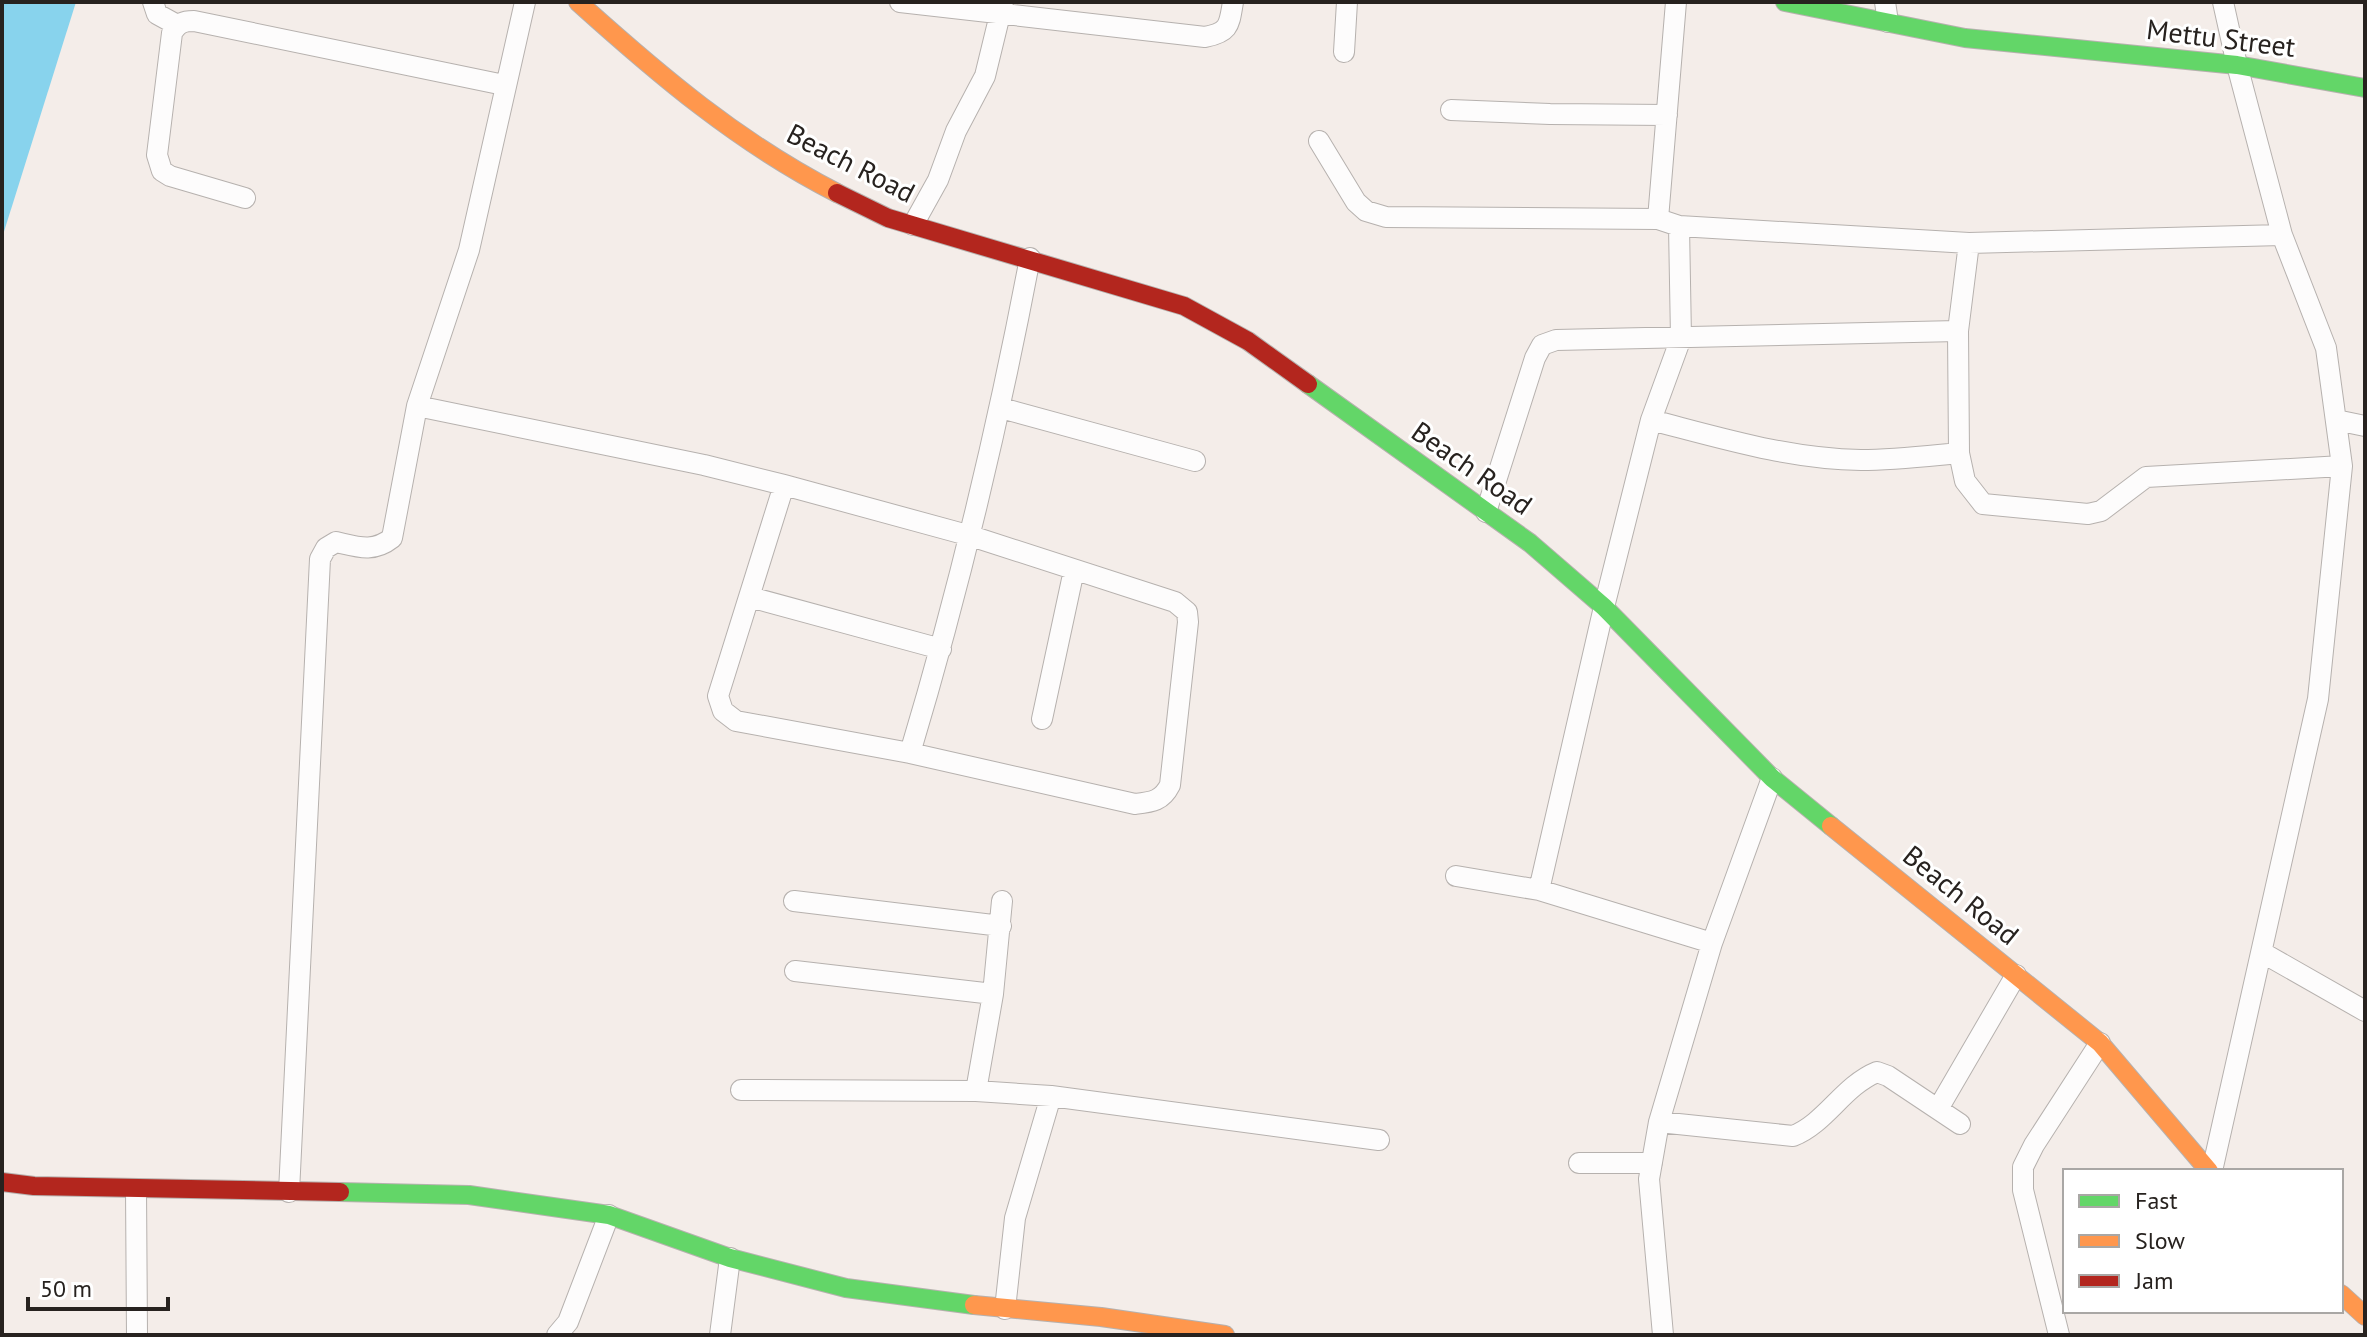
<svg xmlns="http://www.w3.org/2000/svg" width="2367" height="1337" font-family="'PT Sans',sans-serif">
  <rect width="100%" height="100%" fill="#f4ede9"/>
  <path fill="#88d3ed" d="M2 2H76L2 238Z"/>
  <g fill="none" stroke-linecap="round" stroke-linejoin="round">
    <defs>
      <path id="street" d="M153 2 157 14 177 25
        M900 2 1205 37C1230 32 1229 25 1233 2
        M1885 2 1888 22
        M1344 52 1347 2
        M1451 110 1550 114 1667 115
        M1319 141 1356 202 1366 211 1386 217 1658 219
        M245 198 170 176 162 171 157 155 172 33C178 23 183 21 194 21L504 85
        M913 225 938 180 956 131 985 76 1003 2
        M1679 226 1969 243
        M417 406 704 465 784 485 971 536 1175 602 1187 612 1188 622 1170 785C1162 801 1152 802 1135 804L910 753 736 721 723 711 718 696 784 485
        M1001 408 1195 461
        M1651 420C1721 438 1789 459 1861 460 1894 460 1927 456 1959 453L1958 331 1969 243 2282 235
        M2336 420 2365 426
        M1959 453 1965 481 1983 504 2088 514 2101 511 2146 477 2342 466
        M1486 512 1535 358 1542 345 1556 340 1958 331
        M750 597 941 649
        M1042 719 1074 570
        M910 753C959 590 998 426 1030 258
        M1456 876 1539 890 1712 943
        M1539 890 1604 607 1651 420 1681 338 1679 226 1658 219 1676 2
        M794 901 1001 926
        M2263 953 2365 1011
        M795 971 993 994
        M741 1090 976 1091 1051 1096 1379 1140
        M976 1091 993 994 1002 901
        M1938 1109 2016 975
        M1659 1122 1793 1136C1826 1123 1843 1086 1877 1072L1888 1076 1960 1124
        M1579 1163H1652
        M2212 1171 2318 699 2342 466 2326 348 2282 235 2237 65 2223 2
        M136 1189 137 1335
        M289 1192 320 559 326 548 336 542C358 547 373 553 392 538L417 406 469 250 525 2
        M1005 1309 1015 1218 1051 1096
        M557 1335 568 1322 609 1215
        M720 1335 730 1258
        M1663 1335 1649 1179 1659 1122 1712 943 1772 778
        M2059 1335 2023 1190V1167L2034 1145 2100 1043"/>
      <path id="fast" d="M1785 2 1965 38 2237 65 2365 88
        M1308 384 1530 543 1604 607 1772 778 1831 826
        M340 1192 469 1195 609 1215 730 1258 846 1288 974 1305"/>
      <path id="slow" d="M578 2C659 75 739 143 837 193
        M1831 826 2100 1043 2209 1171
        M2341 1294 2365 1316
        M974 1305 1101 1317 1225 1335"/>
      <path id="jam" d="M837 193 888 218 1184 306 1248 341 1308 384
        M2 1182 34 1186 340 1192"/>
    </defs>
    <use href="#street" stroke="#b6b1ae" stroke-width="22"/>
    <use href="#fast" stroke="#b6b1ae" stroke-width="20"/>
    <use href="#slow" stroke="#b6b1ae" stroke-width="20"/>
    <use href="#jam" stroke="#b6b1ae" stroke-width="20"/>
    <use href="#street" stroke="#fdfcfc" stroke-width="20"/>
    <use href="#fast" stroke="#63d668" stroke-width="18"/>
    <use href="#slow" stroke="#ff974d" stroke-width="18"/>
    <use href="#jam" stroke="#b3261e" stroke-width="18"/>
  </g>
  <g text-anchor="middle" stroke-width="6" stroke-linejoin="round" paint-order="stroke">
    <g font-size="28" fill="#27221f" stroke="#fff">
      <text transform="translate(2221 38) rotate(7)" y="10">Mettu Street</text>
      <text transform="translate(851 163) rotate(27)" y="10">Beach Road</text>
      <text transform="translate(1472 468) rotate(35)" y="10">Beach Road</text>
      <text transform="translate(1961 895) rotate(39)" y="10">Beach Road</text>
    </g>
  </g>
  <rect width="2367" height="1337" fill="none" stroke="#27221f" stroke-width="8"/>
  <rect x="2063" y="1169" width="280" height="144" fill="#ffffff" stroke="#a9a7a5" stroke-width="2"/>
  <rect x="2079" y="1195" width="40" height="12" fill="#63d668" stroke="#a9a7a5" stroke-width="2"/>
  <text x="2135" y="1209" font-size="24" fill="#27221f">Fast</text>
  <rect x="2079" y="1235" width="40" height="12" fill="#ff974d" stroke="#a9a7a5" stroke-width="2"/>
  <text x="2135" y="1249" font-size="24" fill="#27221f">Slow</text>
  <rect x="2079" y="1275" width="40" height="12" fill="#b3261e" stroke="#a9a7a5" stroke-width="2"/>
  <text x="2135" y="1289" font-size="24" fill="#27221f">Jam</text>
  <path d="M28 1297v12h140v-12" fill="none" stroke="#27221f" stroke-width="4"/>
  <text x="40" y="1297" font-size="24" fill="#27221f" stroke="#ffffff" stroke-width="6" paint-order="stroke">50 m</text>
</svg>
